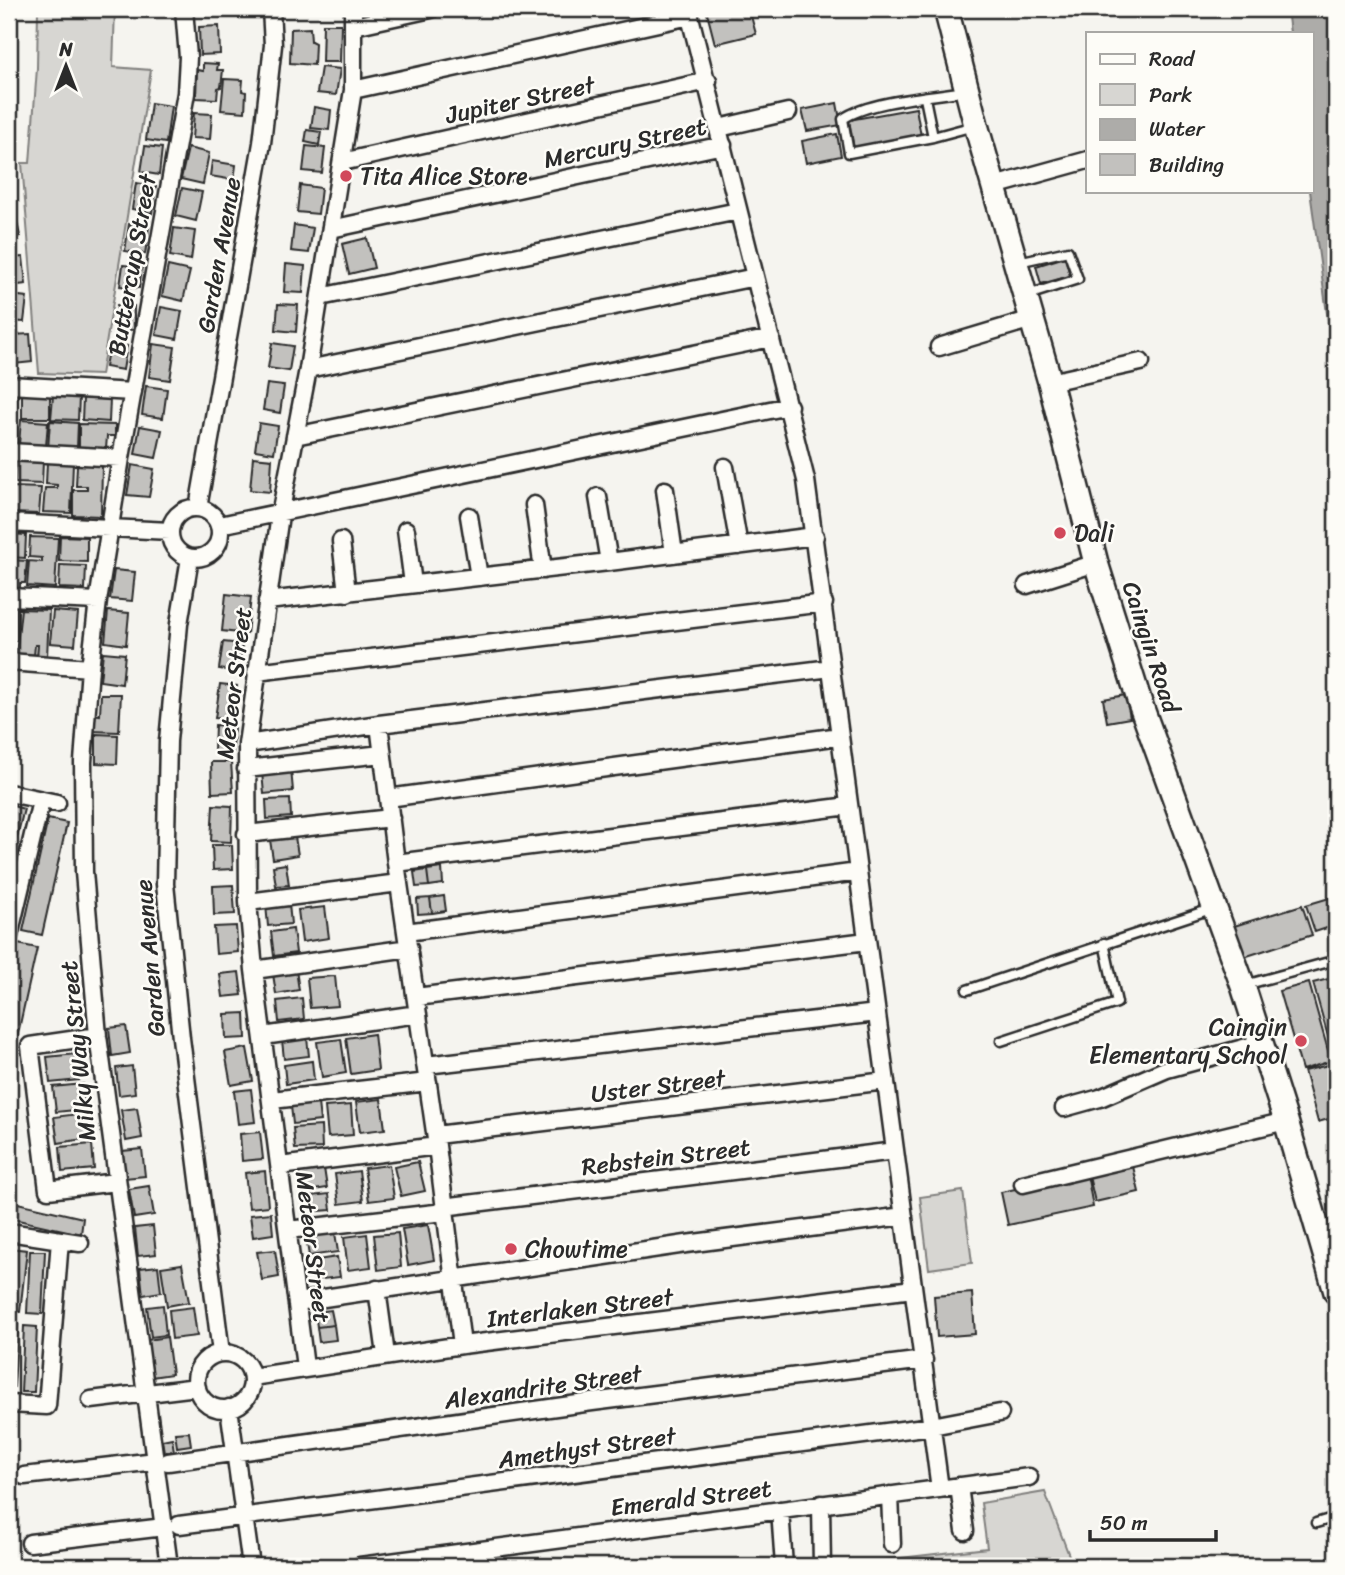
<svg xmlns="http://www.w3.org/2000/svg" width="1345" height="1575" font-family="Sriracha,sans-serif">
  <rect width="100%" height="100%" fill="#f5f4ef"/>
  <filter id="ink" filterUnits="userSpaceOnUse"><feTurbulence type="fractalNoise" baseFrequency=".0143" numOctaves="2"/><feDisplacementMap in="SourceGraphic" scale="14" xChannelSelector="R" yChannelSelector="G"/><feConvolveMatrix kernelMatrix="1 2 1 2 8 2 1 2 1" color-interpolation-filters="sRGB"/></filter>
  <g filter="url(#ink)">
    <path fill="#d7d6d2" stroke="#81807e" stroke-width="2" d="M38 9H115L113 67 151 70 101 375 39 373 22 163H30L37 68Z
      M963 1191 972 1263 929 1269 920 1197Z
      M1045 1492 1073 1566H867L883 1560 987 1548 981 1503Z"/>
    <path fill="#adaca9" stroke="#797877" stroke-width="2" d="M1287 9H1336V378L1310 191 1312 33H1290Z"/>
    <path fill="#c2c1be" stroke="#2b2b2b" stroke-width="2" d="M706 9H749L756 34 715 44Z
      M323 24H341L340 62H322Z
      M219 26 220 54 200 55 199 27Z
      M310 28 311 41 315 43 314 65 290 63 291 29Z
      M203 63 218 64 217 70H223L221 87 218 88 217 99 196 98 197 70 203 71Z
      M321 67 340 69 336 95 317 93Z
      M224 79 243 80 242 91 246 92 245 112 221 110Z
      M151 103 171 106 166 143 146 140Z
      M837 103 841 125 807 131 802 110Z
      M314 107 331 110 329 130 311 128Z
      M916 108 921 136 854 149 849 120Z
      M194 113 212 114 210 139 192 138Z
      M307 130 321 132 319 145 305 142Z
      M837 134 841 156 806 163 802 141Z
      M145 146 162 148 159 175 141 172Z
      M306 146 325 148 322 173 303 171Z
      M188 148 209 153 203 184 181 179Z
      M212 161 236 165 234 180 210 176Z
      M136 183 156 186 152 213 132 209Z
      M300 185 321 188 318 214 297 212Z
      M182 188 202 192 196 221 176 216Z
      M14 208 20 236 9 238V209Z
      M129 224 149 227 145 254 125 251Z
      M294 225 313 228 309 253 291 251Z
      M174 228 195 231 191 260 170 256Z
      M367 238 374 268 349 274 342 244Z
      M23 257 26 284 9 286V258Z
      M1065 257 1070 276 1041 284 1036 266Z
      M286 264 305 266 303 293 284 292Z
      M123 265 142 267 139 288 120 286Z
      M168 266 190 271 183 301 162 296Z
      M10 295 27 297 24 322 9 321Z
      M278 304 298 305 296 332 276 330Z
      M117 305 134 306V330L116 329Z
      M161 307 182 311 177 339 156 335Z
      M30 334 32 362 14 364 12 335Z
      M272 343 293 346 289 371 268 368Z
      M109 344 127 346 123 370 105 367Z
      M153 344 175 347 170 380 149 377Z
      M267 384 284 386 280 413 263 410Z
      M146 386 167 389 163 418 142 415Z
      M9 393 17 394V416H9Z
      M22 394H50V418H22Z
      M53 396 79 397 78 420 51 419Z
      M83 398 110 399 109 422 82 420Z
      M9 420H17V444H9Z
      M21 420 48 422 46 446 39 445V449H30V445L19 444Z
      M50 421 78 423 77 448 48 449Z
      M259 423 278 426 274 453 255 450Z
      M79 424 115 425V436H107L106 449 102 448V452L79 448Z
      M140 426 162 430 156 458 135 454Z
      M253 457 272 459 270 492 250 490Z
      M16 460 43 461 42 484 15 483Z
      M47 462 73 463 71 513 43 512 45 488H57V485L46 484Z
      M77 465H102L101 516 73 515V490H87V486H76Z
      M132 465 154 469 149 497 127 495Z
      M13 487 41 488 39 514 12 513Z
      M9 534 26 535 25 558 9 557Z
      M60 536 87 537V562L59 561Z
      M30 537 58 538 55 588 27 586 29 561 42 562V558L29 557Z
      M9 560 27 561 25 583H20V588L9 587Z
      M60 565 86 566 85 589 59 588Z
      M114 570 135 572 132 601 110 599Z
      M226 594 251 597 247 634 222 631Z
      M10 602H20V609H17V641H12L11 643H9Z
      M21 609 49 610 47 658 37 657 38 645H35L34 656 16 654Z
      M53 611 78 613 75 645 50 643Z
      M108 611 129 613 126 645 105 642Z
      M223 642 242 644 239 672 219 669Z
      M103 652 125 654 122 684 100 681Z
      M220 684 237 686 233 720 215 718Z
      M101 694H121L119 732 91 731 92 714 100 715Z
      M1126 695 1130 718 1107 722 1103 699Z
      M215 725 234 726 233 752 214 751Z
      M96 734 118 735 117 764 96 763Z
      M211 762H231L233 792 212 793Z
      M291 769 293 791 264 794 262 772Z
      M290 799 291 817 267 819 266 800Z
      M9 805 24 809 9 869Z
      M213 805 232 806 231 842 211 841Z
      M48 819 67 823 42 935 23 931Z
      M295 837 298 855 273 859 270 840Z
      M212 845H232L233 869 213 870Z
      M286 864 289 885 276 886 273 866Z
      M442 868 443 884 429 886 427 870Z
      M427 870 429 886 416 887 414 872Z
      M233 885 235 914 214 915 213 886Z
      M444 896 446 911 432 913 430 898Z
      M1336 896V925L1315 932 1306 905Z
      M430 898 432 913 418 914 417 899Z
      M289 904 291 924 268 926 266 905Z
      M1302 905 1312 935 1241 958 1231 927Z
      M325 907 329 938 302 942 298 910Z
      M236 926 238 952 216 954 214 927Z
      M293 929 296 953 274 956 271 932Z
      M18 944 37 948 15 1047 9 1046V988Z
      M296 970 299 990 276 994 273 974Z
      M239 972 242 995 223 997 220 974Z
      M335 976 338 1006 310 1008 307 978Z
      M1336 977V1038L1329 1040 1313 983Z
      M1309 983 1331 1061 1302 1070 1279 991Z
      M302 998 304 1019 279 1022 277 1001Z
      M245 1013 246 1038 226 1039 225 1014Z
      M126 1026 130 1053 112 1056 109 1028Z
      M374 1034 378 1070 351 1074 346 1038Z
      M307 1038 309 1056 284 1059 282 1040Z
      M341 1039 346 1073 322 1077 317 1042Z
      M247 1048 253 1081 231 1085 225 1052Z
      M76 1054 79 1080 50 1083 47 1057Z
      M312 1061 314 1080 286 1084 284 1065Z
      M1332 1064 1336 1081V1117L1318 1122 1304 1071Z
      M132 1066 135 1093 119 1095 116 1068Z
      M83 1084 85 1109 56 1112 53 1087Z
      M251 1089 255 1122 238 1124 234 1091Z
      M381 1099 385 1129 360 1132 356 1102Z
      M318 1103 320 1121 293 1124 291 1106Z
      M351 1105 353 1135 328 1137 325 1107Z
      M137 1108 142 1138 126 1141 121 1110Z
      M86 1113 90 1138 58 1143 54 1117Z
      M321 1126 322 1148 295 1149 293 1128Z
      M260 1132 263 1159 242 1161 240 1134Z
      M92 1144 94 1169 62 1172 60 1147Z
      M142 1149 145 1176 125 1178 122 1151Z
      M418 1162 425 1191 401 1196 394 1167Z
      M1132 1162 1139 1192 1095 1202 1088 1172Z
      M389 1165 394 1198 369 1201 364 1168Z
      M324 1168 327 1188 302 1192 299 1171Z
      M265 1171 268 1206 249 1208 245 1173Z
      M359 1171 363 1201 339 1204 335 1174Z
      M1087 1174 1093 1207 1008 1225 1001 1192Z
      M149 1186 154 1215 134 1218 129 1189Z
      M329 1194 331 1210 305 1212 303 1197Z
      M9 1201 83 1218 81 1234 9 1218Z
      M271 1213 273 1234 253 1237 250 1215Z
      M428 1225 434 1260 408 1265 402 1229Z
      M153 1226 156 1254 138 1256 135 1228Z
      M335 1233 338 1252 309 1256 306 1237Z
      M398 1233 401 1267 378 1270 374 1235Z
      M367 1234 371 1267 348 1270 344 1237Z
      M9 1248 27 1250 20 1312 9 1311Z
      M275 1250 279 1277 262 1280 257 1252Z
      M30 1251H45L42 1314 27 1313Z
      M337 1257 340 1277 314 1280 311 1261Z
      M182 1264 189 1302 167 1306 161 1267Z
      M158 1266 161 1292 143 1295 140 1268Z
      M972 1293 975 1334 937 1337 934 1296Z
      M163 1305 166 1335 151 1337 147 1307Z
      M193 1307 197 1336 172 1339 169 1310Z
      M331 1310 334 1325 317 1327 315 1312Z
      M9 1323H18L14 1387H9Z
      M334 1325 336 1340 319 1342 317 1327Z
      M24 1326 37 1327 34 1392H21Z
      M167 1337 172 1374 151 1377 147 1340Z
      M189 1432 191 1445 177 1447 175 1433Z
      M172 1438 174 1451 164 1452 162 1440Z"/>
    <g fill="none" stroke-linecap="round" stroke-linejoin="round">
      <defs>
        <path id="lane" d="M925 98 933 137 849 153 843 119C868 101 934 96 966 91
          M933 137 974 126
          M1018 262 1068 251 1078 279 1028 295
          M1245 985 1336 960
          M967 990 1211 909
          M1001 1041 1117 1003 1104 943
          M1316 1523 1336 1517"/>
        <path id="street" d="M688 9 806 480 940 1489
          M354 26 431 9
          M353 90 690 16
          M719 128 788 112
          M342 162 708 81
          M994 186 1088 160
          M331 229 723 145
          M320 297 738 211
          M939 347 1032 319
          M308 369 755 277
          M1050 382 1141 362
          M9 385 133 392
          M295 436 771 338
          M9 452 121 458
          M725 467 739 546
          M665 490 674 554
          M598 497 609 562
          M534 505 543 570
          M170 533a25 25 0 1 1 50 0a25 25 0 1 1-50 0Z
          M198 508 262 143 273 45 271 9
          M469 516 479 577
          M9 523 170 531
          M220 525 789 406
          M406 530 413 584
          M341 541 347 593
          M190 558 179 624 168 741 165 884 181 1038 221 1353
          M1027 585 1096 563
          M9 597 98 601
          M267 601 609 562 815 536
          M9 662 90 668
          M256 672 824 603
          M379 724 396 863 437 1146 462 1345
          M247 744 379 724 831 668
          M246 769 382 754
          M9 793 57 803
          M388 798 840 736
          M246 834 391 818
          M396 863 849 806
          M248 902 399 883
          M406 932 858 872
          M9 936 41 801
          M254 970 409 948
          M416 997 867 941
          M98 1036 30 1046 48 1190 116 1182
          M263 1036 418 1014
          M426 1065 877 1013
          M272 1100 428 1082
          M1064 1108 1100 1098 1167 1069 1262 1043
          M436 1135 886 1081
          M280 1166 437 1146
          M1023 1184 1286 1121
          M443 1207 895 1151
          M288 1230 444 1212
          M9 1232 80 1243
          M377 1289 386 1355
          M297 1302 686 1244 904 1216
          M196 1381a28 28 0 1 1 56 0a28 28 0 1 1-56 0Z
          M305 1367 254 970 248 902 247 744 280 515 308 369 353 90V9
          M252 1377 462 1345 913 1289
          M91 1400 197 1387
          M9 1404 47 1406 60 1240
          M229 1408 251 1566
          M168 1462 592 1402 924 1360
          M24 1476 155 1461
          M959 1486 965 1531
          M890 1495 892 1544
          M821 1504 822 1566
          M780 1510 784 1566
          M179 1525 932 1426 1000 1413
          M30 1543 164 1527
          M169 1566 98 1036 84 872 83 762 90 668 98 601 121 458 186 93 188 57 184 9
          M360 1566 1029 1477"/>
        <path id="secondary" d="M946 9 976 125 1050 382 1096 563 1140 703 1243 986 1286 1121 1336 1292"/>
      </defs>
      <use href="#lane" stroke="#2b2b2b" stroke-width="13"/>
      <use href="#street" stroke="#2b2b2b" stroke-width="21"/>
      <use href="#secondary" stroke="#2b2b2b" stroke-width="28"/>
      <use href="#lane" stroke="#fdfcf7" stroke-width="8"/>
      <use href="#street" stroke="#fdfcf7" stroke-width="16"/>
      <use href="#secondary" stroke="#fdfcf7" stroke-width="23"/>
    </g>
  </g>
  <g fill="#d1495b" stroke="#fdfcf7" stroke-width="2.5">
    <circle cx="346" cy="176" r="7"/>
    <circle cx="1060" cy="533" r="7"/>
    <circle cx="1301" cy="1041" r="7"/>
    <circle cx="511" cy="1249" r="7"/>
  </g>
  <g text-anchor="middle" stroke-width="5" stroke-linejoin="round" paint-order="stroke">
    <g font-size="24" fill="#2b2b2b" stroke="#fdfcf7">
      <text transform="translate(520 100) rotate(-12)" y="8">Jupiter Street</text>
      <text transform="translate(625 143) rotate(-12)" y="8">Mercury Street</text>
      <text transform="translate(219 255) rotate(-80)" y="8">Garden Avenue</text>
      <text transform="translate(132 265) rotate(-80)" y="8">Buttercup Street</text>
      <text transform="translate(1151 647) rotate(72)" y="8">Caingin Road</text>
      <text transform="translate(234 683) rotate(-83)" y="8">Meteor Street</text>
      <text transform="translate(150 958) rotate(-95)" y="8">Garden Avenue</text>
      <text transform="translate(78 1051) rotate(-96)" y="8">Milky Way Street</text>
      <text transform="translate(658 1086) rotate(-7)" y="8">Uster Street</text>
      <text transform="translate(666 1157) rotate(-7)" y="8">Rebstein Street</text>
      <text transform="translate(313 1247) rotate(83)" y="8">Meteor Street</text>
      <text transform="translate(580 1308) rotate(-7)" y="8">Interlaken Street</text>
      <text transform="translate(543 1387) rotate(-8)" y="8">Alexandrite Street</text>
      <text transform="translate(587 1448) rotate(-8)" y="8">Amethyst Street</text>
      <text transform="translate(691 1498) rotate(-7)" y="8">Emerald Street</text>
    </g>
    <g font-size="24" fill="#2b2b2b" stroke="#fdfcf7" text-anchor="start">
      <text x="360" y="184">Tita Alice Store</text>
      <text x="1074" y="541">Dali</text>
      <text x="1287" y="1035" text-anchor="end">Caingin<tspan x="1287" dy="28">Elementary School</tspan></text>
      <text x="525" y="1257">Chowtime</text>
    </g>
  </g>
  <rect width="1345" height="1575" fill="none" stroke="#fdfcf7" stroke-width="35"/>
  <rect x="18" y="18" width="1310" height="1540" fill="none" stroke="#2b2b2b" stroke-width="2.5" filter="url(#ink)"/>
  <rect x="1086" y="32" width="228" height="161" fill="#fdfcf7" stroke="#a9a8a5" stroke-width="2"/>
  <rect x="1100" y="54" width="35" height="10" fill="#fdfcf7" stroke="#a9a8a5" stroke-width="2"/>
  <text x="1149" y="66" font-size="21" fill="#2b2b2b">Road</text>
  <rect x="1100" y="84" width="35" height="21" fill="#d7d6d2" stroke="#a9a8a5" stroke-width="2"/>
  <text x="1149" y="102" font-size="21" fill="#2b2b2b">Park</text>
  <rect x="1100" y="119" width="35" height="21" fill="#adaca9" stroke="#a9a8a5" stroke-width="2"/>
  <text x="1149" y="136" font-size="21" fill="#2b2b2b">Water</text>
  <rect x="1100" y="154" width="35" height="21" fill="#c2c1be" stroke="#a9a8a5" stroke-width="2"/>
  <text x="1149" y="172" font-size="21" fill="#2b2b2b">Building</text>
  <g transform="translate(66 66)" stroke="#fdfcf7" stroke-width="5" paint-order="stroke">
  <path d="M0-5L12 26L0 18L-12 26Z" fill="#2b2b2b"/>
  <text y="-10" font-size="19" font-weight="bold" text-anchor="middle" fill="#2b2b2b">N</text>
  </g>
  <path d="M1090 1530v10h126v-10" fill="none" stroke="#2b2b2b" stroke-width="3.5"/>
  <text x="1100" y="1530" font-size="21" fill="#2b2b2b" stroke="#fdfcf7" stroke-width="5" paint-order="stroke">50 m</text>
</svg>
